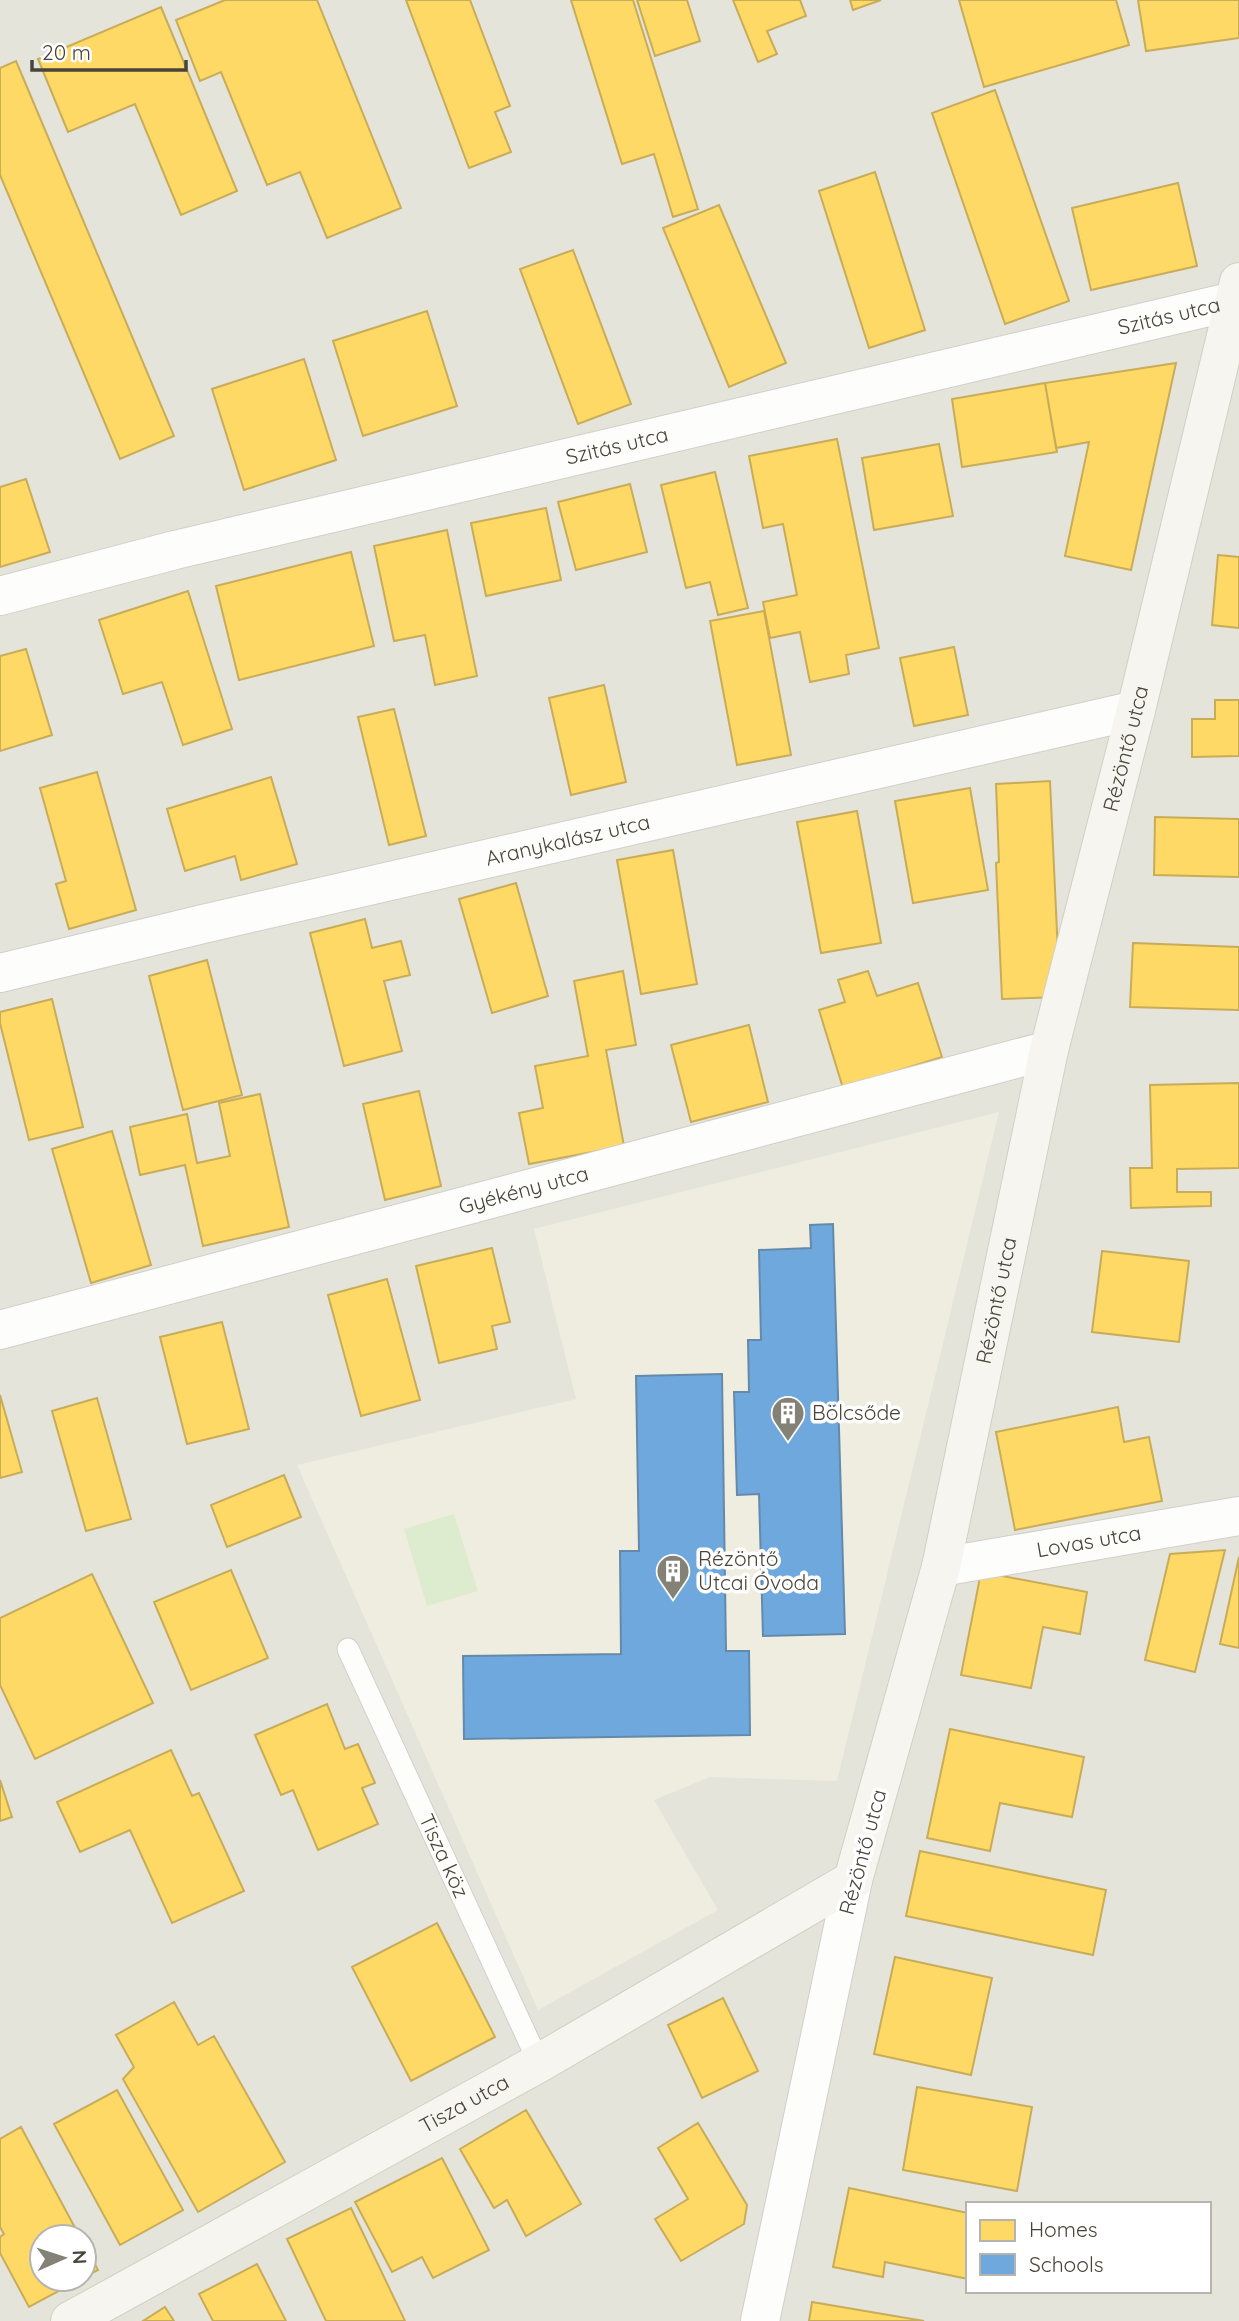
<svg xmlns="http://www.w3.org/2000/svg" width="1239" height="2321" font-family="Quicksand,sans-serif">
  <rect width="100%" height="100%" fill="#f2f2ed"/>
  <path fill="#e5e4da" fill-rule="evenodd" d="M0 0H1239V2321H0ZM968 2204H1209V2291H968ZM42 2237H84V2279H42Z"/>
  <path fill="#efeddf" d="M999 1112 837 1781 710 1777 654 1800 718 1910 538 2010 297 1465 576 1399 534 1229Z"/>
  <path fill="#ddecce" d="M454 1514 478 1591 427 1606 404 1529Z"/>
  <path fill="#ffd966" stroke="#c8ac58" stroke-width="2" d="M225 0H317L401 208 327 238 300 172 267 185 221 72 200 81 176 20Z
    M406 0H470L510 106 495 112 511 152 469 168Z
    M571 0H633L698 209 673 217 654 154 622 164Z
    M637 0H687L700 41 655 56Z
    M733 0H800L806 16 767 31 777 54 758 62Z
    M850 0H881L853 10Z
    M959 0H1116L1129 45 984 87Z
    M1138 0H1239V38L1146 51Z
    M161 7 237 191 181 215 135 104 68 132 38 59Z
    M16 61 174 436 120 459 0 175V68Z
    M995 90 1069 301 1005 324 932 113Z
    M875 172 925 330 869 348 819 191Z
    M1178 183 1197 266 1091 290 1072 208Z
    M719 205 786 363 729 387 663 228Z
    M573 250 631 404 578 424 520 269Z
    M427 311 457 406 363 436 333 341Z
    M304 359 336 460 244 490 212 389Z
    M1176 363 1131 570 1065 556 1089 442 1056 448 1045 383Z
    M1045 383 1057 452 962 467 952 399Z
    M837 439 879 648 846 655 849 674 810 682 800 632 770 638 763 602 797 595 783 524 763 528 749 456Z
    M939 444 953 516 874 530 862 458Z
    M715 472 748 608 718 615 710 582 686 588 661 485Z
    M26 479 50 552 0 567V487Z
    M630 484 647 552 576 570 558 502Z
    M546 508 561 580 486 596 471 523Z
    M447 530 477 676 435 685 425 635 394 641 374 546Z
    M351 552 374 646 239 680 216 586Z
    M1218 555 1239 557V628L1212 625Z
    M188 591 232 729 183 745 162 682 123 694 99 620Z
    M764 611 791 755 737 765 710 621Z
    M954 647 968 715 914 726 900 658Z
    M26 649 52 735 0 751V656Z
    M604 685 626 782 571 795 549 698Z
    M1215 700H1239V756L1192 757V719H1215Z
    M394 709 426 836 389 845 358 717Z
    M97 772 136 910 69 929 56 884 66 881 40 788Z
    M271 777 297 864 241 880 235 856 185 871 167 809Z
    M1050 781 1060 997 1002 999 996 863 999 862 996 784Z
    M970 788 988 890 913 903 895 801Z
    M857 811 881 943 821 953 797 822Z
    M1155 817 1239 819V877L1154 875Z
    M673 850 697 984 641 994 617 860Z
    M516 883 548 996 492 1013 459 899Z
    M365 919 372 948 401 941 410 975 384 981 402 1051 344 1066 310 933Z
    M1133 943 1239 947V1010L1130 1007Z
    M207 960 242 1095 183 1110 149 976Z
    M623 971 636 1045 606 1050 624 1146 529 1164 519 1113 543 1108 535 1066 588 1056 574 981Z
    M868 971 877 996 918 983 942 1057 843 1088 819 1010 845 1002 838 980Z
    M52 999 83 1127 29 1140 0 1023V1012Z
    M749 1025 768 1102 691 1122 671 1045Z
    M1239 1083V1168L1177 1169V1192H1211V1206L1131 1208 1130 1168H1152L1150 1085Z
    M419 1091 441 1186 385 1200 363 1104Z
    M260 1094 289 1227 203 1246 185 1165 140 1175 130 1127 187 1114 197 1163 230 1156 219 1103Z
    M112 1131 151 1265 91 1283 52 1149Z
    M492 1248 510 1322 492 1326 497 1349 439 1363 416 1266Z
    M1102 1251 1189 1261 1179 1342 1092 1332Z
    M387 1279 420 1400 361 1416 328 1295Z
    M222 1322 249 1429 187 1444 160 1337Z
    M0 1395 22 1472 0 1478Z
    M97 1398 131 1519 86 1531 52 1411Z
    M1118 1407 1124 1442 1149 1437 1162 1501 1015 1530 996 1432Z
    M284 1475 301 1517 227 1547 211 1505Z
    M1225 1550 1195 1672 1145 1660 1170 1554Z
    M1239 1557V1648L1220 1644Z
    M231 1570 268 1658 191 1690 154 1602Z
    M981 1572 1087 1592 1080 1634 1043 1627 1031 1688 961 1675Z
    M92 1574 153 1703 35 1759 0 1685V1618Z
    M327 1704 345 1749 358 1744 375 1783 362 1788 378 1824 318 1850 293 1790 281 1795 255 1735Z
    M950 1729 1084 1757 1072 1817 1000 1803 990 1851 927 1838Z
    M171 1750 192 1796 199 1793 244 1891 172 1923 130 1830 80 1852 57 1802Z
    M0 1780 12 1817 0 1821Z
    M920 1851 1106 1890 1093 1955 906 1916Z
    M437 1923 495 2037 411 2081 352 1967Z
    M895 1957 992 1978 971 2075 874 2054Z
    M723 1998 758 2071 702 2098 668 2025Z
    M174 2002 198 2045 214 2036 285 2162 198 2212 123 2079 134 2067 116 2035Z
    M917 2087 1032 2107 1017 2191 903 2170Z
    M117 2090 183 2210 120 2245 54 2124Z
    M526 2110 581 2204 526 2236 507 2200 494 2208 460 2149Z
    M698 2123 747 2205 744 2224 681 2261 655 2219 688 2199 658 2148Z
    M21 2127 80 2237H42V2279H81L29 2307 0 2253V2237L4 2234 0 2227V2139Z
    M442 2158 489 2250 433 2278 422 2257 392 2272 355 2202Z
    M849 2188 968 2213V2279L885 2262 883 2277 833 2267Z
    M351 2208 405 2321H326L287 2239Z
    M84 2244 98 2270 84 2277Z
    M257 2264 286 2321H213L199 2294Z
    M812 2302 924 2321H809Z
    M165 2307 174 2321H143Z"/>
  <path fill="#6fa8dc" stroke="#648aab" stroke-width="2" d="M833 1224 845 1634 763 1636 759 1494 737 1495 734 1392H749L748 1340H761L759 1250 811 1248 810 1225Z
    M722 1374 726 1651H749L750 1735 464 1739 463 1656 621 1654 620 1551H639L636 1376Z"/>
  <g fill="none" stroke-linecap="round" stroke-linejoin="round">
    <defs>
      <g id="lane">
        <path id="s1" d="M348 1649 539 2063"/>
      </g>
      <g id="street">
        <path id="s2" d="M0 596 175 550 1234 301"/>
        <path id="s3" d="M0 973 203 924 1136 710"/>
        <path id="s4" d="M0 1330 1049 1050"/>
        <path id="s5" d="M941 1567 1239 1516"/>
        <path d="M760 2321 853 1880"/>
      </g>
      <g id="secondary">
        <path id="s6" d="M70 2321 539 2063 853 1880 941 1567 1049 1050 1136 710 1239 282"/>
      </g>
    </defs>
    <use href="#lane" stroke="#d0cfca" stroke-width="23"/>
    <use href="#street" stroke="#d0cfca" stroke-width="40"/>
    <use href="#secondary" stroke="#d0cfc4" stroke-width="40"/>
    <use href="#lane" stroke="#fdfdfc" stroke-width="21"/>
    <use href="#street" stroke="#fdfdfc" stroke-width="38"/>
    <use href="#secondary" stroke="#f7f5f0" stroke-width="38"/>
  </g>
  <defs>
    <symbol id="building-pin" viewBox="-11 -11 22 30"><path d="M0 17L-7.5 6A9.5 9.5 0 1 1 7.5 6Z" fill="#848177" stroke="#fff"/><path d="M-4-6H4V6H1V3H-1V6H-4ZM-2.5-4.3h1.7v1.8h-1.7ZM.8-4.3h1.7v1.8H.8ZM-2.5-1h1.7V.8h-1.7ZM.8-1h1.7V.8H.8Z" fill="#fff"/></symbol>
  </defs>
  <g fill-rule="evenodd">
    <use href="#building-pin" x="769" y="1394" width="38" height="52"/>
    <use href="#building-pin" x="654" y="1552" width="38" height="52"/>
  </g>
  <g text-anchor="middle" stroke-width="7" stroke-linejoin="round" paint-order="stroke">
    <g font-size="21" fill="#494438" stroke="#fff">
      <text dy="7" stroke="none"><textPath href="#s2" startOffset="1202">Szitás utca</textPath></text>
      <text dy="7" stroke="none"><textPath href="#s2" startOffset="635">Szitás utca</textPath></text>
      <text dy="7" stroke="none"><textPath href="#s6" startOffset="2063">Rézöntő utca</textPath></text>
      <text dy="7" stroke="none"><textPath href="#s3" startOffset="583">Aranykalász utca</textPath></text>
      <text dy="7" stroke="none"><textPath href="#s4" startOffset="542">Gyékény utca</textPath></text>
      <text dy="7" stroke="none"><textPath href="#s6" startOffset="1496">Rézöntő utca</textPath></text>
      <text dy="7" stroke="none"><textPath href="#s5" startOffset="150">Lovas utca</textPath></text>
      <text transform="translate(863 1852) rotate(-75)" y="7">Rézöntő utca</text>
      <text dy="7" stroke="none"><textPath href="#s1" startOffset="228">Tisza köz</textPath></text>
      <text dy="7" stroke="none"><textPath href="#s6" startOffset="450">Tisza utca</textPath></text>
    </g>
    <g font-size="21" fill="#494438" stroke="#fff" text-anchor="start">
      <text x="812" y="1420">Bölcsőde</text>
      <text x="698" y="1566">Rézöntő<tspan x="698" dy="24">Utcai Óvoda</tspan></text>
    </g>
  </g>
  <rect x="966" y="2202" width="245" height="91" fill="#ffffff" stroke="#b6b4af" stroke-width="2"/>
  <rect x="980" y="2220" width="35" height="21" fill="#ffd966" stroke="#b6b4af" stroke-width="2"/>
  <text x="1029" y="2237" font-size="21" fill="#494438">Homes</text>
  <rect x="980" y="2254" width="35" height="21" fill="#6fa8dc" stroke="#b6b4af" stroke-width="2"/>
  <text x="1029" y="2272" font-size="21" fill="#494438">Schools</text>
  <g transform="translate(63 2258) rotate(87)"><circle r="33" fill="#ffffff" stroke="#b6b4af" stroke-width="2"/>
  <path d="M0-5L12 26L0 18L-12 26Z" fill="#848177"/>
  <text y="-10" font-size="19" font-weight="bold" text-anchor="middle" fill="#494438">N</text>
  </g>
  <path d="M32 60v10h154v-10" fill="none" stroke="#494438" stroke-width="3.5"/>
  <text x="42" y="60" font-size="21" fill="#494438" stroke="#ffffff" stroke-width="5" paint-order="stroke">20 m</text>
</svg>
